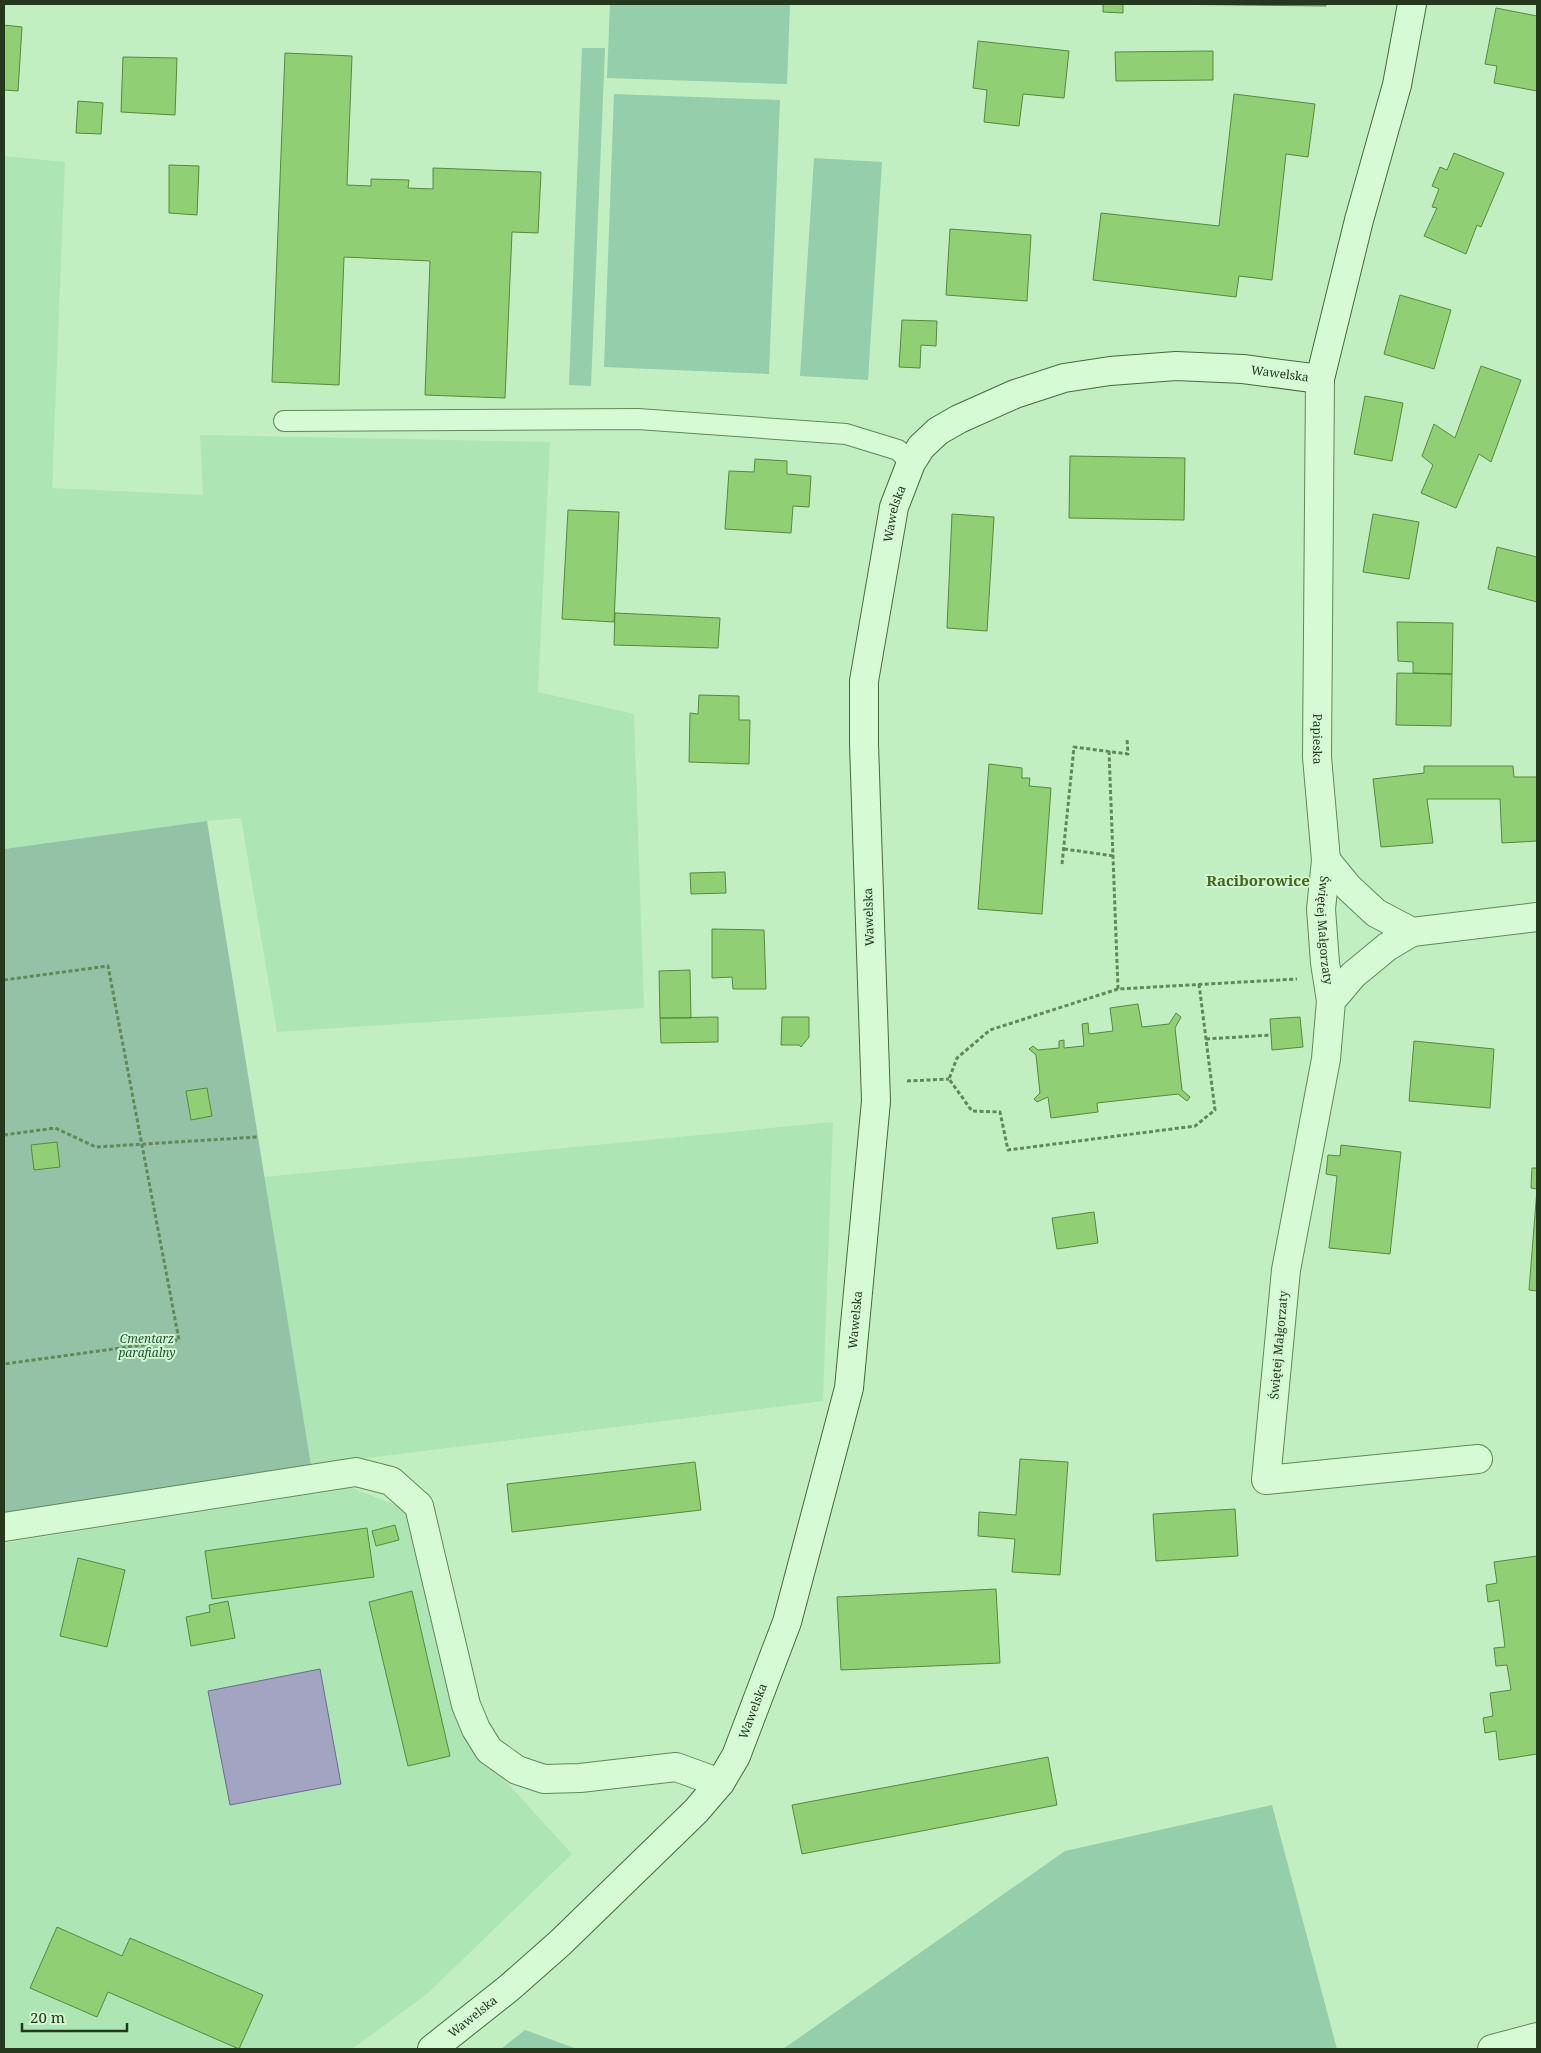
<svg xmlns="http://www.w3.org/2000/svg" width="1541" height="2053" font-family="'Noto Serif',serif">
  <rect width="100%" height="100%" fill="#c2efc1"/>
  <path fill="#aee5b4" d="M4 156 65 162 52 488 203 495 200 435 550 442 538 692 634 714 644 1008 277 1032 241 818 207 821 4 849Z
    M833 1122 823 1401 311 1465 264 1177Z
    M352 1488 411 1511 469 1741 572 1854 427 1994 352 2049H4V1543Z"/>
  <path fill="#94ceaa" d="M610 4H790L787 84 607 78Z
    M582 48H605L591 386 569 385Z
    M614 94 780 100 769 374 604 367Z
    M814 158 882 162 868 380 800 376Z
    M1272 1805 1337 2049H783L1065 1851Z
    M525 2030 577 2049H501Z"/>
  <path fill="#94c2a6" d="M207 821 311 1465 4 1513V849Z"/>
  <path fill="#a3a4c1" stroke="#6b6a90" d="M320 1669 341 1784 230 1805 208 1691Z"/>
  <path fill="#91cf75" stroke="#56893d" d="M1103 4H1123V13L1103 12Z
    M1151 4H1326V6Z
    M1496 8 1537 16V91L1494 83 1497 66 1485 64Z
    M4 25 22 27 18 91 4 90Z
    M978 41 1069 51 1064 98 1023 94 1019 126 984 122 987 90 973 88Z
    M1213 51V80L1116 81 1115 52Z
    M285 53 352 56 347 185 371 186V179L409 180 408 188 433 189V168L541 172 538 233 512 232 505 398 425 395 430 261 344 257 339 385 272 382Z
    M123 57 177 58 175 115 121 112Z
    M1234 94 1315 104 1308 157 1286 154 1272 280 1239 276 1236 297 1093 280 1101 213 1219 226Z
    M78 101 103 103 101 134 76 133Z
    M1454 153 1504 173 1481 227 1477 225 1466 254 1424 236 1437 208 1432 207 1439 189 1432 186 1440 167 1447 170Z
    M169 165 199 166 197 215 169 213Z
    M950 229 1031 235 1027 301 946 295Z
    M1400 295 1451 310 1434 369 1384 354Z
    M902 320 937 321 936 346 921 345 920 368 899 367Z
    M1481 366 1521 380 1491 462 1479 454 1456 508 1421 493 1433 465 1422 456 1434 424 1455 438Z
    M1365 396 1403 403 1392 461 1354 454Z
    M1070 456 1185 458 1184 520 1069 518Z
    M755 459 787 461V474L811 476 809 507 793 506 791 533 725 529 729 471 754 472Z
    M568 510 619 512 614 622 562 619Z
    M952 514 994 517 987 631 947 628Z
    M1373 514 1419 522 1409 579 1363 572Z
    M1497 547 1537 557V602L1488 589Z
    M615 613 720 618 718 648 614 645Z
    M1397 622 1453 623 1452 674 1413 673V662L1398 661Z
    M1397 673 1452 674 1451 726 1396 725Z
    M699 695 739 696V720H750L749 764 689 762 690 713 698 714Z
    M989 764 1022 768V778H1030L1029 786 1051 788 1042 914 978 909Z
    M1424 766H1513L1514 777H1537V841L1502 843 1500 799H1427L1433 843 1381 847 1373 779 1424 773Z
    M725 872 726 893 691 894 690 873Z
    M712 929 764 930 766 989H733L732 977 712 978Z
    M690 970 691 1018H660L659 971Z
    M1138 1004 1142 1027 1169 1024 1176 1013 1181 1017 1175 1028 1182 1090 1190 1097 1187 1101 1178 1094 1097 1103 1098 1112 1051 1118 1048 1097 1037 1102 1034 1099 1040 1093 1036 1055 1029 1049 1033 1046 1038 1050 1059 1048V1041L1064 1040V1048L1084 1046 1082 1024 1088 1023 1089 1034 1113 1031 1110 1008Z
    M718 1017V1042L661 1043 660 1018Z
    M782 1017H809V1037L801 1047 799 1045H781Z
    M1300 1017 1303 1047 1272 1050 1270 1019Z
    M1414 1041 1494 1049 1490 1108 1409 1101Z
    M207 1088 212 1116 191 1120 186 1091Z
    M57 1142 60 1167 34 1170 31 1145Z
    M1341 1145 1401 1152 1390 1254 1329 1248 1337 1176 1326 1174 1328 1155 1340 1156Z
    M1532 1168H1537V1291L1529 1290 1537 1189 1531 1188Z
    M1094 1212 1098 1243 1057 1249 1052 1218Z
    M1020 1459 1068 1462 1060 1575 1012 1572 1015 1539 978 1536 979 1512 1016 1515Z
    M695 1462 701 1510 512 1532 507 1484Z
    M1235 1509 1238 1556 1156 1561 1153 1514Z
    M395 1525 399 1540 376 1546 372 1531Z
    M367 1528 374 1577 212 1599 205 1551Z
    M1537 1556V1754L1499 1760 1496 1731 1485 1733 1483 1718 1493 1716 1490 1693 1511 1690 1507 1665 1496 1666 1494 1648 1505 1647 1499 1600 1488 1602 1486 1585 1497 1583 1494 1562Z
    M78 1558 125 1570 107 1647 60 1636Z
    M996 1589 1000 1663 841 1670 837 1597Z
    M412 1591 450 1756 408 1766 369 1602Z
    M228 1601 235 1638 191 1646 186 1617 210 1612 209 1605Z
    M1048 1757 1057 1805 802 1854 792 1805Z
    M57 1927 122 1956 130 1938 263 1995 239 2049 108 1992 97 2017 30 1988Z"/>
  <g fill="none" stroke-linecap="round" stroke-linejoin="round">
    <defs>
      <path id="lane" d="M284 421 638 419 846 434 898 450 911 463"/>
      <g id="street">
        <path id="s1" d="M1320 379 1317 757 1326 860 1321 909 1325 963 1331 1001"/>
        <path d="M1326 860 1348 887 1376 913 1412 932 1537 917"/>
        <path d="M1412 932 1387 947 1353 975 1331 1001 1326 1059 1286 1270 1266 1480 1478 1459"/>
        <path d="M4 1527 356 1472 391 1481 419 1506 466 1705 476 1729 489 1750 517 1770 544 1779 580 1778 676 1767 720 1783"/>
        <path d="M1492 2049 1537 2037"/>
      </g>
      <g id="secondary">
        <path id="s2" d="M432 2049 509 1988 560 1943 696 1811 720 1783 736 1756 787 1622 849 1388 876 1101 864 744V681L894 507 911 463 921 447 938 431 959 419 1015 394 1064 378 1110 371 1176 366 1243 369 1320 379 1359 220 1397 85 1412 4"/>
      </g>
    </defs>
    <use href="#lane" stroke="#618958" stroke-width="22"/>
    <use href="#street" stroke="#618958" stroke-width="30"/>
    <use href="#secondary" stroke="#466b3b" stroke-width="30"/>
    <path stroke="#618958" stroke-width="3" stroke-dasharray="4 2.5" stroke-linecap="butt" d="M1109 751 1118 989
      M1064 849 1114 856
      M1062 864 1074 747 1128 754 1127 739
      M4 980 108 966 179 1340 4 1364
      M1199 984 1215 1110 1195 1126 1008 1150 1000 1112 972 1111 949 1079 957 1058 990 1030 1118 989 1297 979
      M1206 1039 1271 1035
      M907 1081 949 1079
      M4 1135 55 1128 96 1147 257 1137"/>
    <use href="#lane" stroke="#d5fad4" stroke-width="20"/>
    <use href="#street" stroke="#d5fad4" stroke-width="28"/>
    <use href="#secondary" stroke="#d5fad4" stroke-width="28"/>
  </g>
  <g text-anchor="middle" stroke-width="4" stroke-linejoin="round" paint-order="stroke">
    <g font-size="12" fill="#23381d" stroke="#d1f6d0">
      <text dy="4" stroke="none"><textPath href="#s2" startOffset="2138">Wawelska</textPath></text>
      <text dy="4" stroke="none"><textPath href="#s2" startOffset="1688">Wawelska</textPath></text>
      <text dy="4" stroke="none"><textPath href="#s1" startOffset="360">Papieska</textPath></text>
      <text transform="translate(869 917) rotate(-92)" y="4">Wawelska</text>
      <text dy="4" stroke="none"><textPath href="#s1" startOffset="552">Świętej Małgorzaty</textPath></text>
      <text dy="4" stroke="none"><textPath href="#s2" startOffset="878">Wawelska</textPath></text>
      <text transform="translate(1279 1345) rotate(-85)" y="4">Świętej Małgorzaty</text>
      <text dy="4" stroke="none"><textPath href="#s2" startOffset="472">Wawelska</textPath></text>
      <text dy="4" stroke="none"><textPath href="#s2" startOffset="52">Wawelska</textPath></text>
    </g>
    <g font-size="12" font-style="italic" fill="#22553d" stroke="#d1f6d0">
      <text x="147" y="1343">Cmentarz<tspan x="147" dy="14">parafialny</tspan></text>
    </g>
    <g font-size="15" font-weight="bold" fill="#42661b" stroke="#d1f6d0">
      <text x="1258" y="886">Raciborowice</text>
    </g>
  </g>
  <rect width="1541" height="2053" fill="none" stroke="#23381d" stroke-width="10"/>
  <path d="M22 2023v8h105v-8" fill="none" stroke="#23381d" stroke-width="2.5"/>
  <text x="30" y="2023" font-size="15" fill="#23381d" stroke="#d1f6d0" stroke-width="4" paint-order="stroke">20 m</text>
</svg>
